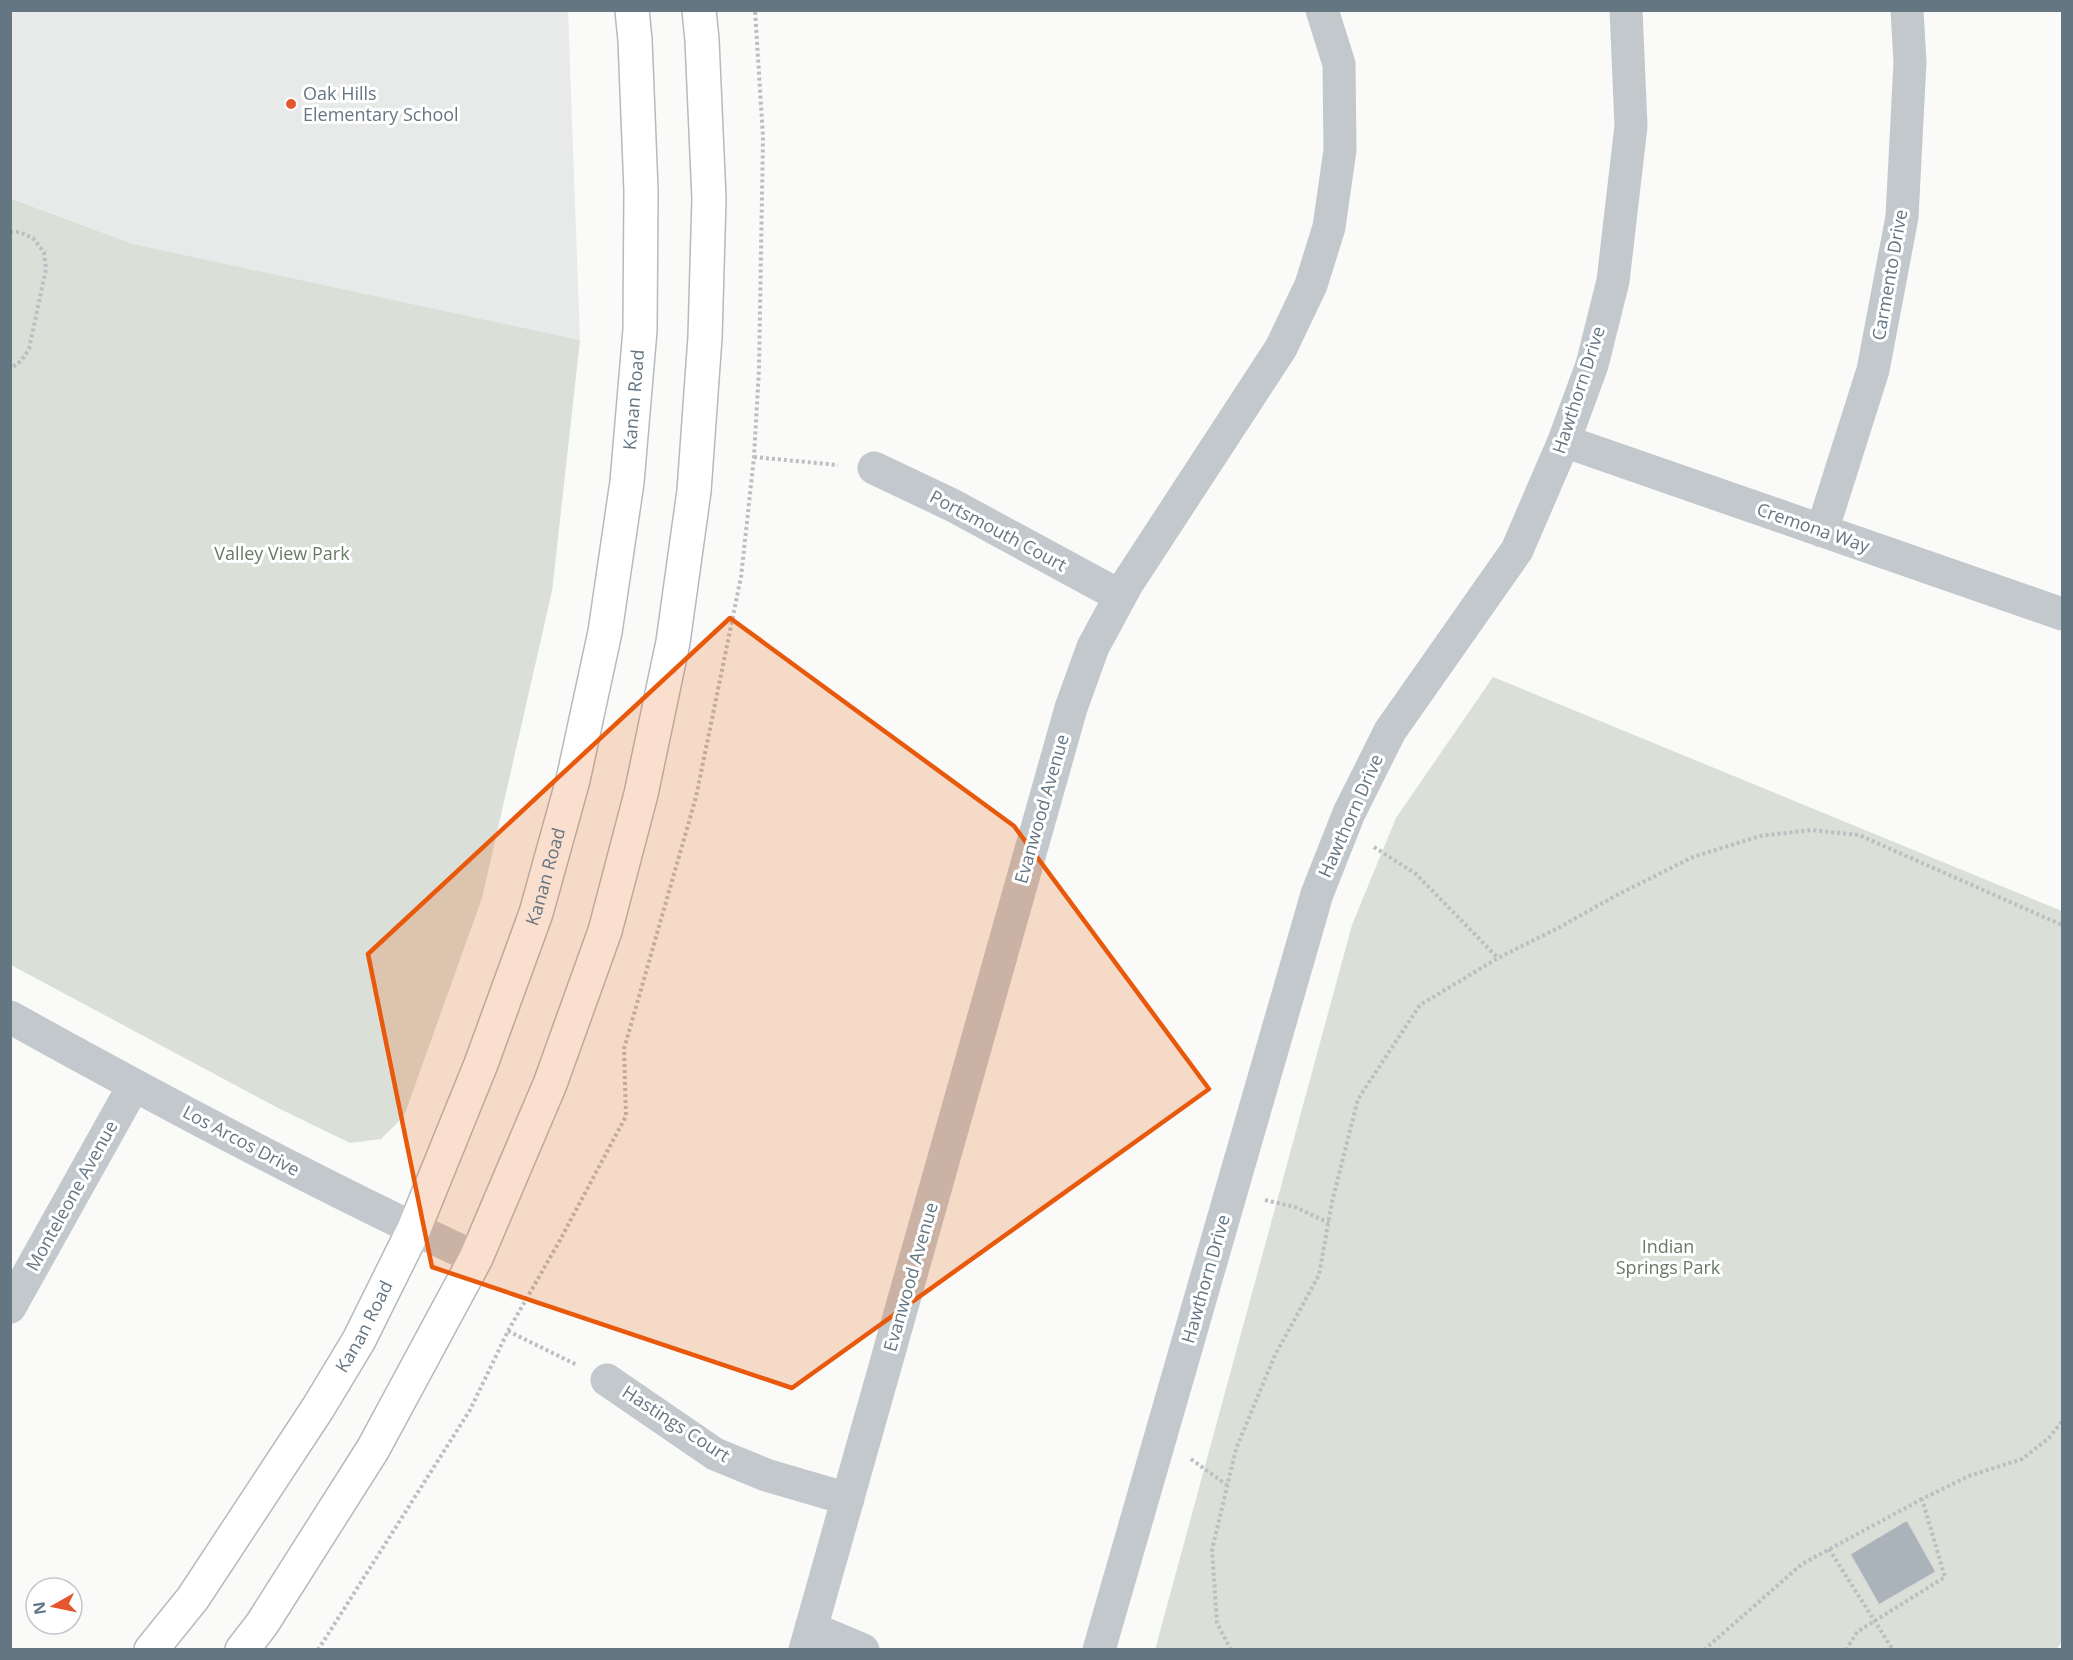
<svg xmlns="http://www.w3.org/2000/svg" width="2073" height="1660" font-family="'Open Sans',sans-serif">
  <rect width="100%" height="100%" fill="#fafaf8"/>
  <path fill="#e8e9e9" d="M10 11H568L580 340 133 244 11 198Z"/>
  <path fill="#dadfd7" d="M10 198 133 244 580 340 552 591 482 898 404 1116 381 1139 350 1143 278 1108 11 965Z
    M1493 677 2062 911V1641L2057 1649 1155 1650 1352 925 1396 818Z"/>
  <path fill="#aab3b9" stroke="#dcdcda" stroke-width="1.5" d="M1907 1520 1936 1572 1879 1605 1850 1554Z"/>
  <g fill="none" stroke-linecap="round" stroke-linejoin="round">
    <defs>
      <g id="major">
        <path id="s1" d="M151 1650 193 1598 318 1408 359 1340 414 1229 481 1064 536 913 573 780 605 632 627 482 640 330 641 191 635 40 632 10"/>
        <path d="M242 1650 262 1624 373 1449 476 1258 550 1084 605 931 641 794 673 642 694 491 705 337 709 199 702 40 699 10"/>
      </g>
    </defs>
    <use href="#major" stroke="#b5babe" stroke-width="36"/>
    <path stroke="#bbbfc2" stroke-width="4" stroke-dasharray="3 3" stroke-linecap="butt" d="M10 232H19L33 238 44 252 46 269 29 349 21 361 10 369
      M754 457 838 465
      M1374 847 1416 874 1498 958
      M1265 1200 1295 1207 1329 1223
      M508 1331 577 1365
      M1191 1459 1227 1485
      M1829 1549 1893 1650
      M318 1650 470 1410 508 1331 559 1242 626 1116 624 1049 696 797 741 577 754 457 759 369 763 137 755 10
      M1231 1650 1217 1623 1212 1550 1236 1449 1275 1355 1319 1275 1332 1202 1358 1099 1420 1005 1498 958 1560 927 1615 896 1693 857 1760 836 1811 830 1859 835 2062 925
      M1704 1650 1802 1564 1922 1499
      M1846 1650 1857 1632 1945 1577 1922 1499 1969 1476 2022 1459 2049 1438 2062 1421"/>
    <path stroke="#c3c8cc" stroke-width="33" d="M1564 441 2062 614
      M874 468 954 506 1120 596
      M1822 531 1873 370 1902 217 1910 62 1907 10
      M10 1017C163 1102 317 1184 476 1258
      M10 1307 134 1085
      M607 1380 715 1454 766 1475 848 1499
      M811 1628 863 1650
      M805 1650 1071 708 1093 647 1127 584 1281 348 1311 285 1329 227 1340 150 1339 64 1322 10
      M1099 1650 1317 894 1349 813 1390 731 1517 550 1564 441 1592 365 1613 281 1631 126 1626 10"/>
    <use href="#major" stroke="#fff" stroke-width="33"/>
  </g>
  <path fill="#e8590c" fill-opacity="0.2" stroke="#e8590c" stroke-width="4.5" stroke-linejoin="round" d="M730 618 1014 826 1209 1089 792 1388 432 1267 368 954Z"/>
  <circle fill="#e4572e" stroke="#fff" stroke-width="2" cx="291" cy="104" r="6"/>
  <g text-anchor="middle" stroke-width="6" stroke-linejoin="round" paint-order="stroke">
    <g font-size="18" fill="#657683" stroke="#fff" text-anchor="start">
      <text x="303" y="100">Oak Hills<tspan x="303" dy="21">Elementary School</tspan></text>
    </g>
    <g font-size="18" fill="#657683" stroke="#fff">
      <text transform="translate(1890 275) rotate(-80)" y="6">Carmento Drive</text>
      <text transform="translate(1579 390) rotate(-72)" y="6">Hawthorn Drive</text>
      <text dy="6" stroke="none"><textPath href="#s1" startOffset="1360">Kanan Road</textPath></text>
      <text transform="translate(1813 528) rotate(19)" y="6">Cremona Way</text>
      <text transform="translate(998 531) rotate(28)" y="6">Portsmouth Court</text>
      <text transform="translate(1042 809) rotate(-74)" y="6">Evanwood Avenue</text>
      <text transform="translate(1351 816) rotate(-66)" y="6">Hawthorn Drive</text>
      <text dy="6" stroke="none"><textPath href="#s1" startOffset="874">Kanan Road</textPath></text>
      <text transform="translate(241 1141) rotate(28)" y="6">Los Arcos Drive</text>
      <text transform="translate(72 1196) rotate(-61)" y="6">Monteleone Avenue</text>
      <text transform="translate(911 1277) rotate(-74)" y="6">Evanwood Avenue</text>
      <text transform="translate(1206 1279) rotate(-74)" y="6">Hawthorn Drive</text>
      <text dy="6" stroke="none"><textPath href="#s1" startOffset="388">Kanan Road</textPath></text>
      <text transform="translate(676 1424) rotate(33)" y="6">Hastings Court</text>
    </g>
    <g font-size="18" fill="#687a64" stroke="#fff">
      <text x="282" y="560">Valley View Park</text>
      <text x="1668" y="1253">Indian<tspan x="1668" dy="21">Springs Park</tspan></text>
    </g>
  </g>
  <rect width="2073" height="1660" fill="none" stroke="#657683" stroke-width="24"/>
  <g transform="translate(54 1606) rotate(261)"><circle r="28" fill="#ffffff" stroke="#c1c8cd" stroke-width="1.5"/>
  <path d="M0-4.5L10 22L0 15L-10 22Z" fill="#e4572e"/>
  <text y="-9" font-size="16" font-weight="bold" text-anchor="middle" fill="#657683">N</text>
  </g>
</svg>
